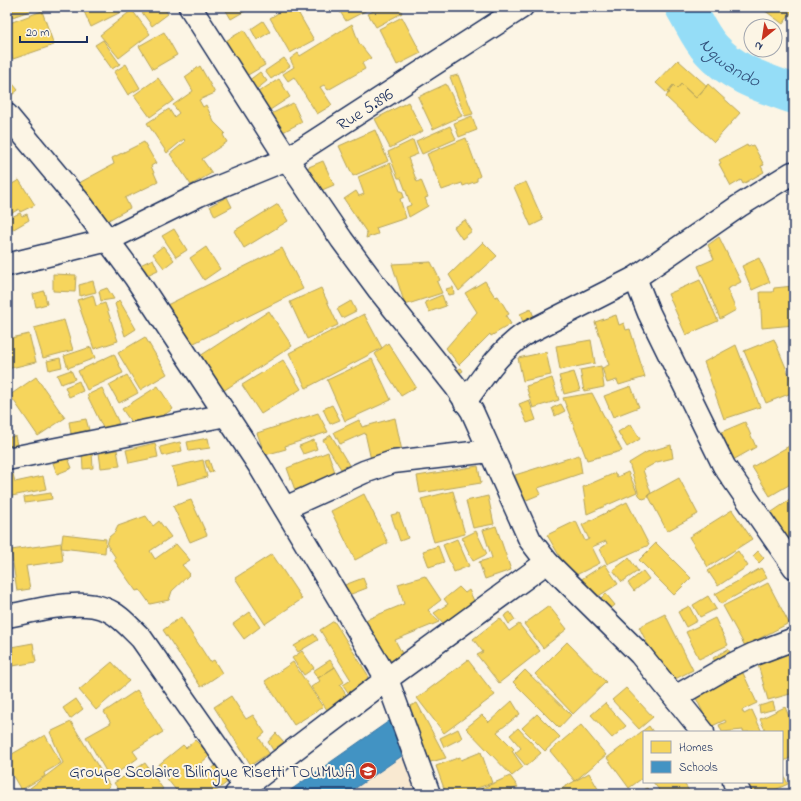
<svg xmlns="http://www.w3.org/2000/svg" width="801" height="801" font-family="'Indie Flower',sans-serif">
  <rect width="100%" height="100%" fill="#fcf5e5"/>
  <filter id="ink" filterUnits="userSpaceOnUse"><feTurbulence type="fractalNoise" baseFrequency=".025" numOctaves="2"/><feDisplacementMap in="SourceGraphic" scale="8" xChannelSelector="R" yChannelSelector="G"/><feConvolveMatrix kernelMatrix="1 2 1 2 8 2 1 2 1" color-interpolation-filters="sRGB"/></filter>
  <g filter="url(#ink)">
    <path fill="#f9e9d1" d="M392 719 423 794H285Z"/>
    <path fill="#f6d55c" stroke="#b4a35d" d="M7 7H30L32 10 7 19Z
      M82 7H121L123 11 91 27Z
      M138 7H163L168 14 152 26Z
      M224 7H252L231 19Z
      M288 7H295L314 40 290 53 270 18Z
      M337 7H371V8L346 21Z
      M380 7H399L402 13 376 27 368 14Z
      M760 7H794V9L783 24Z
      M132 10 150 34 119 58 100 35Z
      M42 11 54 45 13 59 7 41V24Z
      M402 17 421 53 397 65 379 29Z
      M263 21 270 32 257 40 251 29Z
      M352 24 359 43 371 58 362 63 365 69 328 90 324 85 320 87 332 105 317 114 294 77 288 81 283 74 294 67 290 59 298 53 300 56Z
      M244 30 265 65 246 76 224 42Z
      M164 32 177 55 153 69 139 46Z
      M103 40 120 64 112 69 95 45Z
      M284 58 290 66 271 79 265 71Z
      M678 60 707 86 696 98 681 84 677 89 673 85 668 91 670 93 668 94 656 83Z
      M126 64 140 88 128 95 114 72Z
      M200 66 215 93 199 100 203 107 206 105 214 122 225 133 223 135 227 142 202 159 212 173 191 185 170 154 185 142 184 139 167 153 147 123 169 109 174 117 179 113 173 105 193 91 185 77Z
      M260 72 267 81 252 93 244 84Z
      M458 75 473 114 465 116 450 77Z
      M158 78 174 100 150 117 134 95Z
      M279 79 290 97 270 110 258 92Z
      M13 84 18 90 7 99V90Z
      M446 84 462 116 433 129 418 97Z
      M681 84 696 98 708 84 740 113 714 142 666 97 673 85 677 89Z
      M408 102 423 131 390 148 375 119Z
      M293 103 302 122 281 133 271 114Z
      M472 116 477 130 459 137 454 123Z
      M450 126 456 139 422 154 416 141Z
      M375 130 388 161 353 176 339 146Z
      M466 138 480 176 477 178V181L463 186 462 183 442 190 427 154Z
      M413 140 418 154 408 158 417 182 421 180 428 197 425 198 428 206 409 217 406 207 411 205 401 178H398L388 152Z
      M144 142 156 163 151 166 158 182 125 198 130 208 105 222 79 183 114 164 112 158Z
      M747 145 748 147 753 145 764 165 761 166 764 172 743 184 741 180 731 186 719 164 721 163 719 160Z
      M323 161 334 185 315 193 304 169Z
      M390 163 400 191H402L404 197 400 199 406 218 376 228 378 234 366 238 367 233 344 199 356 191 359 196 364 194 358 177Z
      M19 180 35 205 20 212 19 209 7 216V187Z
      M526 182 543 220 531 226 514 187Z
      M227 197 232 207 215 216 210 206Z
      M278 204 288 221 244 248 234 231Z
      M20 213 22 216 27 214 29 220 7 233V219Z
      M465 220 472 231 462 239 454 227Z
      M174 229 187 250 176 257 162 236Z
      M719 237 741 282 727 289 736 310 720 319 698 266 714 259 708 245Z
      M483 242 497 256 459 291 449 275Z
      M163 246 174 260 164 268 153 254Z
      M206 247 220 269 204 280 190 258Z
      M282 248 303 289 186 347 165 306Z
      M759 258 770 282 752 290 742 266Z
      M153 259 158 270 145 276 140 265Z
      M431 262 440 280 437 282 442 293 405 305 392 264Z
      M53 274 76 275 75 292 53 291Z
      M700 280 718 321 686 335 668 294Z
      M93 281 96 292 80 296 79 285Z
      M485 281 495 297 498 296 509 314 506 316 511 324 491 336 490 334 459 365 446 348 477 312 465 293Z
      M793 286 794 325 762 328 760 292H773L774 288Z
      M453 287 454 294 448 295 446 289Z
      M107 288 114 299 101 301 99 291Z
      M321 288 338 325 307 339 290 302Z
      M44 291 47 304 36 307 33 294Z
      M93 295 96 306 105 303 118 341 94 349 77 300Z
      M442 295 446 306 429 312 425 302Z
      M119 300 136 329 125 336 115 304Z
      M351 301 356 311 342 318 337 309Z
      M531 309 535 320 524 325 520 314Z
      M269 311 292 346 223 391 200 356Z
      M364 314 382 348 306 388 289 353Z
      M616 315 619 325 624 323 626 330 630 329 645 377 619 385 617 380 607 383 602 368 609 365 595 322Z
      M64 320 73 350 43 358 34 328Z
      M29 334 36 362 7 369V339Z
      M145 337 167 374 140 390 118 353Z
      M774 339 794 387V392L766 403 744 351Z
      M591 340 595 363 560 370 556 346Z
      M388 343 416 387 401 396 375 354Z
      M736 345 760 407 724 419 704 362Z
      M91 347 95 358 68 368 64 356Z
      M546 352 551 375 523 381 518 358Z
      M114 354 123 373 87 390 78 371Z
      M60 358 62 367 49 370 47 361Z
      M372 359 391 400 345 421 327 380Z
      M283 360 301 389 261 414 242 385Z
      M601 366 604 387 584 391 580 370Z
      M461 368 463 371 456 375 453 372Z
      M71 370 75 379 61 384 57 375Z
      M574 372 580 390 564 394 559 376Z
      M127 375 138 393 119 403 109 385Z
      M36 377 65 418 38 436 10 395Z
      M552 378 559 400 533 408 526 386Z
      M79 381 83 391 69 397 65 387Z
      M158 386 173 409 138 432 122 409Z
      M631 386 639 407 613 417 604 396Z
      M102 388 119 423 104 430 87 395Z
      M592 393 622 451 587 460 563 398Z
      M529 400 536 420 527 423 519 404Z
      M561 404 565 411 555 416 552 408Z
      M332 405 340 420 330 424 323 409Z
      M318 413 328 432 285 446 286 449 265 455 257 433Z
      M395 418 402 451 371 460 365 433 340 444 334 432 359 420 362 427Z
      M86 419 89 430 71 434 69 422Z
      M745 422 756 447 733 460 719 433Z
      M794 422V430L790 426Z
      M631 424 640 439 627 447 618 432Z
      M331 435 349 465 341 469 323 440Z
      M15 436 17 445 7 448V438Z
      M208 438 210 448 189 451 187 442Z
      M314 440 317 449 303 454 299 446Z
      M180 442 182 451 163 456 160 447Z
      M155 443 158 457 129 463 126 450Z
      M671 445 673 458 657 462 643 470 651 493 648 495 649 497 643 499 639 495 629 463 647 452Z
      M791 445 794 459V482L770 496 752 467Z
      M117 450 120 466 101 468 99 453Z
      M92 452 93 468 83 469 82 453Z
      M328 452 336 475 295 490 287 468Z
      M579 455 582 473 538 488 541 494 524 501 515 475Z
      M68 458 72 468 57 474 53 463Z
      M203 460 207 477 177 485 172 467Z
      M209 460 213 472 209 473 205 461Z
      M478 466 481 483 420 493 417 476Z
      M628 472 637 492 587 514 583 487 615 473 617 477Z
      M13 474 15 482 43 476 46 489 7 497V476Z
      M679 478 698 514 667 531 648 495Z
      M453 491 465 534 434 542 421 499Z
      M51 493 52 499 25 503 24 497Z
      M364 494 388 543 355 560 331 511Z
      M488 496 494 524 473 528 466 501Z
      M794 497V551L769 514Z
      M191 500 207 535 190 542 173 506Z
      M627 502 649 545 607 564 600 549 607 544 606 541 592 547 600 563 572 577 547 535 576 521 585 541 589 539 582 525Z
      M732 510 752 539 708 567 689 537Z
      M399 513 408 538 400 541 391 515Z
      M146 516 153 526 159 521 171 537 150 551 155 559 176 544 190 560 182 565 190 574 172 591 169 600 150 604 140 590 136 591 114 560 116 558 107 545 109 537 115 532 118 526Z
      M496 526 511 570 485 579 479 562 492 558 483 530Z
      M476 531 487 554 473 561 462 538Z
      M63 534 106 539 105 553 61 548Z
      M457 539 469 566 454 572 443 545Z
      M61 543 63 561 26 566 30 589 17 591 11 550Z
      M656 543 691 578 674 595 639 560Z
      M438 546 444 562 429 567 423 551Z
      M738 551 748 566 718 586 708 571Z
      M758 551 764 558 759 563 753 556Z
      M272 554 302 599 265 624 235 578Z
      M629 558 638 571 622 582 613 570Z
      M605 564 618 584 592 600 580 580Z
      M761 568 767 578 721 604 715 594Z
      M643 571 649 579 634 591 628 583Z
      M425 576 441 600 428 610 439 622 395 640 404 657 388 667 358 623 404 604 398 584Z
      M363 578 367 588 346 596 342 586Z
      M768 583 789 623 745 646 723 606Z
      M459 587 465 593 469 590 474 601 444 624 434 613 448 604 444 599Z
      M606 594 615 605 603 615 593 604Z
      M708 596 716 609 700 617 693 605Z
      M549 606 567 629 543 648 524 624Z
      M689 606 697 621 686 627 678 612Z
      M250 612 260 627 244 639 233 624Z
      M510 612 515 620 509 624 504 616Z
      M665 614 693 670 667 683 639 627Z
      M181 617 210 662 214 660 222 673 201 687 163 630Z
      M500 618 509 631 519 624 540 651 499 683 477 655 483 652 473 639Z
      M715 618 728 645 699 659 686 632Z
      M334 621 368 675 367 681 352 698 343 685 351 680 320 630Z
      M314 634 318 640 298 652 294 646Z
      M567 642 606 682 573 714 535 674Z
      M33 643 36 662 13 666 11 647Z
      M728 649 733 657 718 666 713 658Z
      M302 651 314 668 304 675 292 658Z
      M794 652V693L768 700 757 661Z
      M330 660 335 667 318 678 313 671Z
      M468 660 495 695 444 733 417 698Z
      M112 662 129 681 96 710 79 690Z
      M293 662 323 707 294 725 265 681Z
      M335 667 344 682 340 685 348 698 328 711 311 687 320 681 318 678Z
      M525 670 571 715 559 728 513 682Z
      M743 673 757 703 742 710 744 714 752 710 762 732H743V730L722 732 719 725 726 722 725 720 710 727 695 696 727 676 728 680Z
      M626 688 653 717 639 729 612 700Z
      M137 690 163 732 133 751 138 758 110 778 86 737 111 723 104 712Z
      M231 696 246 719 253 715 265 733 259 738 269 753 251 765 214 707Z
      M76 699 83 709 70 719 63 708Z
      M512 701 520 714 497 732 514 749 512 751 523 767 512 776 466 728 482 715 489 722Z
      M773 702 775 709 760 713 759 706Z
      M417 703 446 758 423 764 404 709Z
      M605 703 626 726 612 738 591 715Z
      M785 707 794 728V756L782 762V732H766L760 719Z
      M537 714 560 737 545 751 522 728Z
      M71 722 110 786 99 794H35L30 788 63 763 50 732Z
      M581 725 606 755 575 781 550 751Z
      M649 726 653 732H644V777L629 788 607 758Z
      M518 728 541 753 526 766 515 753 521 748 510 735Z
      M458 729 462 738 444 747 440 738Z
      M276 733 284 742 273 750 268 742Z
      M45 735 61 763 44 773 45 776 21 790 7 766V757Z
      M195 740 210 755 199 765 206 774 216 765 229 781 212 794H179L157 766 183 745 186 748Z
      M481 752 492 783 460 794H446L436 766 460 757 461 760Z
      M145 763 163 789 156 794H122L114 783Z
      M782 772 788 784 766 794H742L736 782H782Z
      M589 773 601 794H552Z
      M510 776 518 787 503 794H469Z
      M653 782H683L690 792 687 794H662Z
      M794 786V794H780Z
      M647 788 652 794H638Z
      M29 789 33 794H22Z"/>
    <path fill="#4393c3" stroke="#3775a5" d="M392 719 412 749 347 794H285Z
      M401 789 405 794H395Z"/>
    <g fill="none" stroke-linecap="round" stroke-linejoin="round">
      <path stroke="#95ddf7" stroke-width="40" id="s1" d="M685 7C693 20 700 37 711 49 733 74 763 83 794 94"/>
      <defs>
        <g id="minor">
          <path d="M190 7 287 159 342 240 379 290 456 387 472 411 530 540 547 562 640 654 703 732"/>
          <path d="M7 115 81 204 135 277 259 465 387 679 429 794"/>
          <path id="s2" d="M7 265 108 240 199 195 287 159 522 7"/>
          <path d="M635 278 649 313 724 466 794 567"/>
          <path d="M465 402C483 377 498 353 523 335L635 278 739 206 792 173"/>
          <path d="M7 459 226 415"/>
          <path d="M285 508 364 472 393 462 490 451"/>
          <path d="M7 616C35 611 78 598 105 609 119 614 130 628 141 638L250 794"/>
          <path d="M675 697 729 666 754 654 794 639"/>
          <path d="M734 782 740 794"/>
          <path d="M236 794 387 679 547 562"/>
        </g>
      </defs>
      <use href="#minor" stroke="#1b2f5e" stroke-width="25"/>
      <use href="#minor" stroke="#fcf5e5" stroke-width="22"/>
    </g>
  </g>
  <defs>
    <symbol id="school-disc" viewBox="-11 -11 22 22"><circle r="9.5" fill="#c8321e" stroke="#fcf5e5"/><path d="M0-5L7-2L0 1L-7-2ZM-4 1L0 2.5L4 1V4Q0 6-4 4Z" fill="#fff"/></symbol>
  </defs>
  <g fill-rule="evenodd">
    <use href="#school-disc" x="358" y="761" width="20" height="20"/>
  </g>
  <g text-anchor="middle" stroke-width="4" stroke-linejoin="round" paint-order="stroke">
    <g font-size="17" fill="#1b2f5e" stroke="#fcf5e5">
      <text dy="6" stroke="none"><textPath href="#s2" startOffset="393">Rue 5.896</textPath></text>
    </g>
    <g font-size="17" fill="#1b2f5e" stroke="#fcf5e5" text-anchor="end">
      <text x="355" y="777">Groupe Scolaire Bilingue Risetti TOUMWA</text>
    </g>
    <g font-size="18" font-style="italic" fill="#33527d" stroke="#fcf5e5">
      <text dy="6" stroke="none"><textPath href="#s1" startOffset="73">Ngwando</textPath></text>
    </g>
  </g>
  <rect width="801" height="801" fill="none" stroke="#fcf5e5" stroke-width="24"/>
  <rect x="12" y="12" width="777" height="777" fill="none" stroke="#1b2f5e" stroke-width="1.5" filter="url(#ink)"/>
  <rect x="643" y="731" width="140" height="52" fill="#fcf5e5" stroke="#a2a6af"/>
  <rect x="651" y="741" width="20" height="12" fill="#f6d55c" stroke="#a2a6af"/>
  <text x="679" y="751" font-size="12" fill="#1b2f5e">Homes</text>
  <rect x="651" y="761" width="20" height="12" fill="#4393c3" stroke="#a2a6af"/>
  <text x="679" y="771" font-size="12" fill="#1b2f5e">Schools</text>
  <g transform="translate(763 38) rotate(210)"><circle r="19" fill="#fcf5e5" stroke="#a2a6af"/>
  <path d="M0-3L7 15L0 10L-7 15Z" fill="#c8321e"/>
  <text y="-6" font-size="11" font-weight="bold" text-anchor="middle" fill="#1b2f5e">N</text>
  </g>
  <path d="M20 36v6h67v-6" fill="none" stroke="#1b2f5e" stroke-width="2"/>
  <text x="26" y="36" font-size="12" fill="#1b2f5e" stroke="#fcf5e5" stroke-width="3" paint-order="stroke">20 m</text>
</svg>
